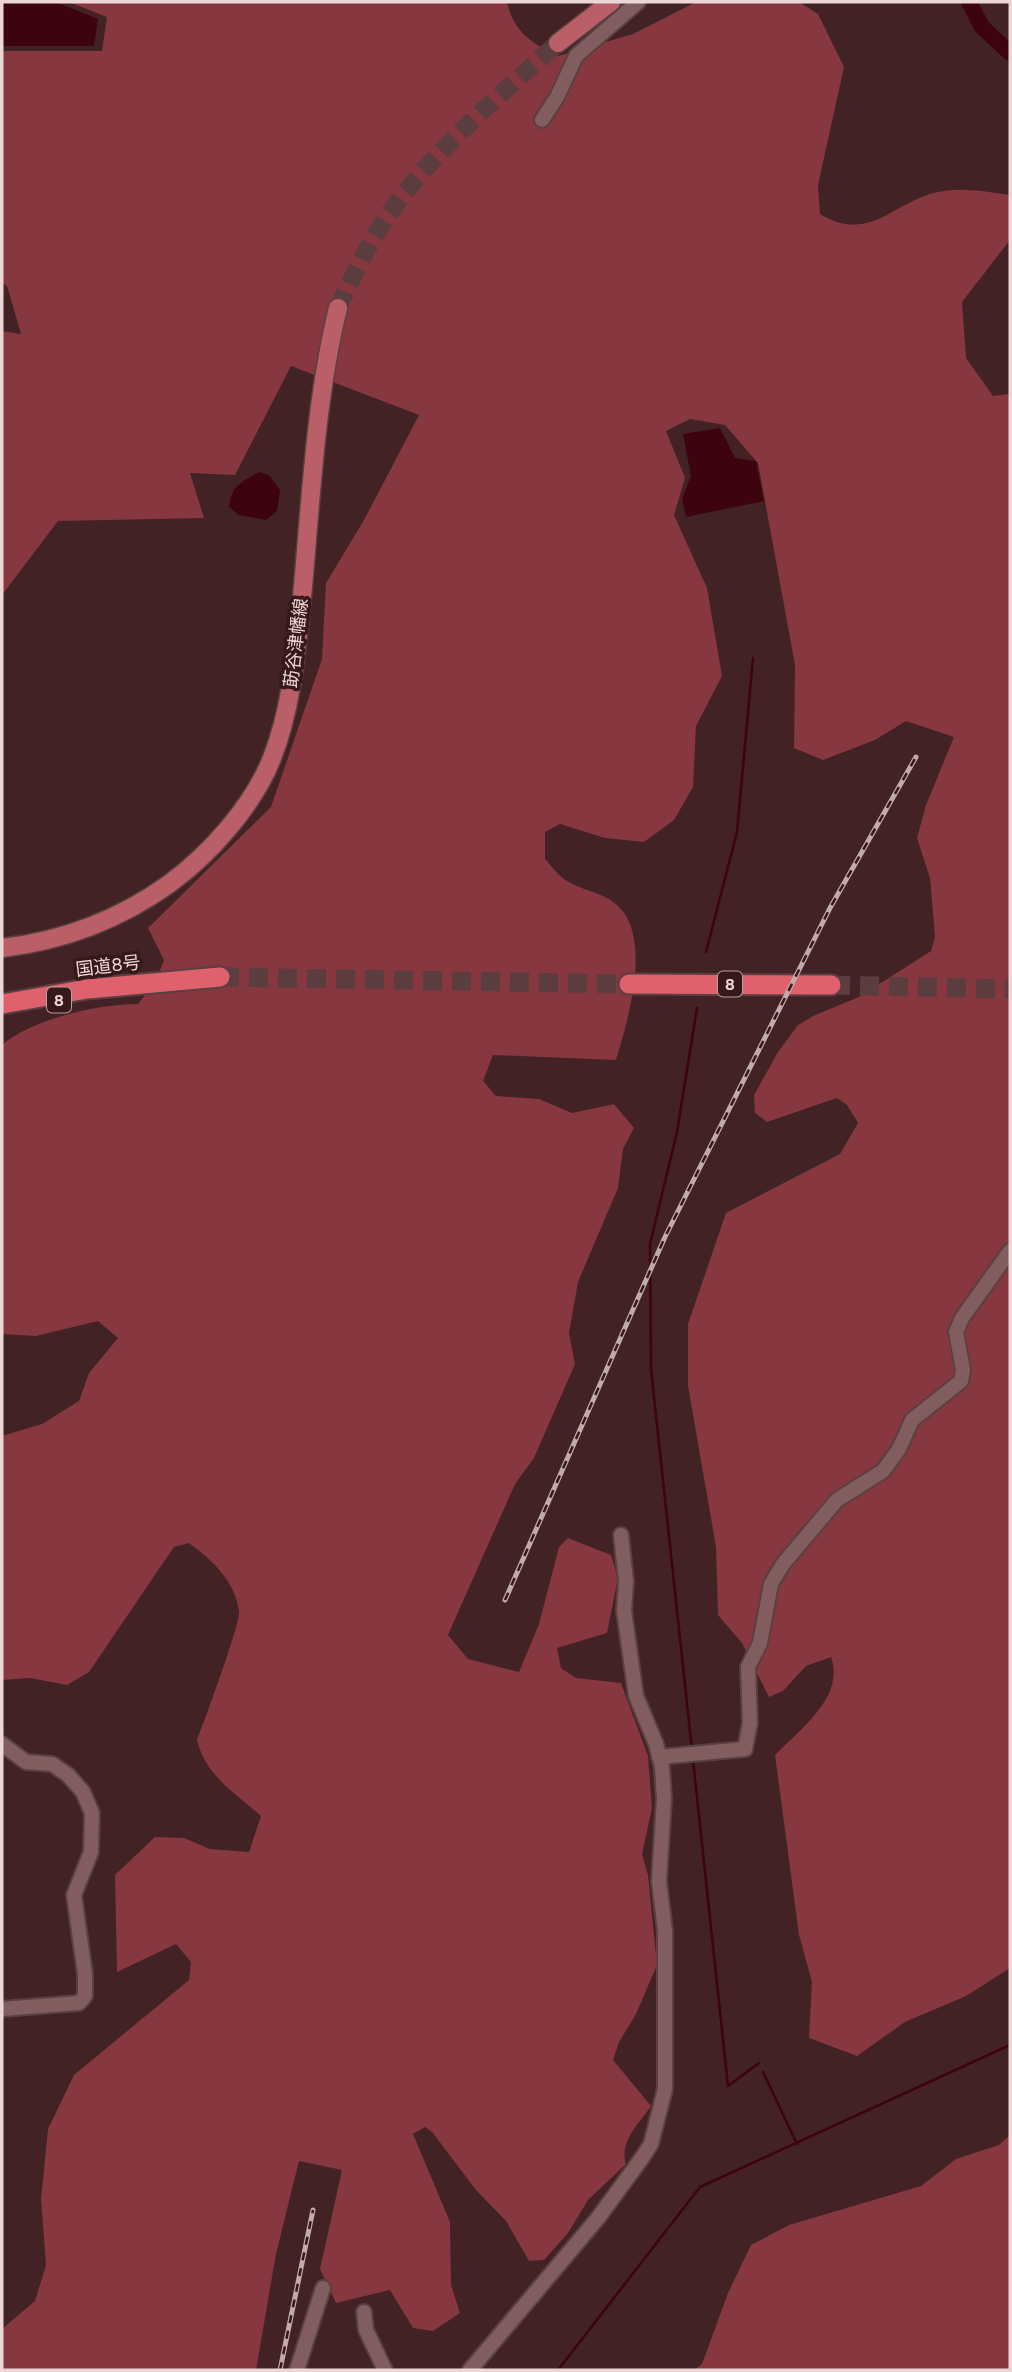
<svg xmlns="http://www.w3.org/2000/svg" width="1012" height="2372" font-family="Figtree,'Noto Sans JP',sans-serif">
  <rect width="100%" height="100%" fill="#422224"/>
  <path fill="#86373f" d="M69 2H507C513 32 533 44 558 56L633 34 696 2H799L818 14 844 67 818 185 820 214C866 242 890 207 930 194 957 186 983 191 1010 195V240L962 302 966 358 993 396 1010 394V1968L966 1996 905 2022 857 2056 809 2038 812 1982 799 1935 775 1755C801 1728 845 1697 831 1657L806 1666 783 1691 769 1697 742 1643 718 1615 716 1547 688 1386V1324L726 1213 840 1154 858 1123 847 1105 837 1098 767 1122 755 1113 754 1095 778 1052 798 1025 815 1015 859 997 931 951 935 937 930 878 917 838 926 805 954 737 906 721 875 740 823 760 794 748 795 665 758 463 725 425 690 419 666 431 685 478 674 515 707 588 722 676 696 726 693 787 674 820 644 842 605 838 560 824 545 832V859C551 865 557 874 564 879 579 890 603 892 617 905 653 937 628 1020 616 1060L493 1055 483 1081 496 1096 539 1099 572 1113 614 1104 634 1128 623 1149 618 1188 578 1282 569 1333 575 1364 534 1458 515 1484 448 1635 468 1659 519 1672 539 1624 559 1547 568 1538 611 1555 618 1578 607 1633 557 1648 561 1668 576 1678 621 1683 648 1756 652 1808 642 1854 648 1875 657 1965 636 2014 619 2042 613 2060 651 2106C639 2124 619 2141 626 2164L588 2200 568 2233 544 2260 529 2261 506 2221 476 2190 432 2132 425 2127 413 2134 450 2222 451 2285 460 2313 433 2331 413 2328 390 2290 336 2303 320 2269 342 2170 299 2161 276 2254 256 2370H2V2329L35 2301 46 2265 41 2199 48 2129 74 2075 189 1980 191 1962 176 1944 117 1972 115 1875 155 1837 184 1838 210 1849 249 1852 261 1816C234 1792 206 1776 197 1740 204 1722 241 1622 239 1611 235 1581 212 1560 189 1543L174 1547 89 1672 67 1685 30 1678 2 1680V1436L42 1424 79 1401 89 1373 118 1338 98 1321 36 1336 2 1334V1045C32 1019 98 1004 138 1004L156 981 164 960 148 928 271 807 322 659 326 583 364 520 419 415 291 366 235 475 190 473 204 518 58 521 2 595V331L21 334 7 286 2 283V51H102L107 17Z
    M1010 2135V2370H694L702 2364 728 2293 751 2245 789 2225 921 2186 956 2159 999 2145Z"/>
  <path fill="#3d030e" d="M2 2H56L98 19 94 46H2Z
    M720 428 735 458 756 461 764 501 686 517 682 499 691 476 683 434Z
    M259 472 269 475 280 490 277 511 266 520 239 515 229 507C232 485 240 483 259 472Z"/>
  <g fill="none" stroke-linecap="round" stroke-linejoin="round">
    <path stroke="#3d030e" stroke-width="2.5" d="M706 952 737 832 753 658
      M692 1750 651 1369 650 1244 677 1132 697 1008
      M693 1760 728 2086 759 2063
      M763 2072 797 2144
      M558 2370 700 2187 1010 2045"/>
    <path stroke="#3d030e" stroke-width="16" d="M969 2 982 27 1010 53"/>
    <path stroke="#5c3d3f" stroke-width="18" stroke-dasharray="18 9" stroke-linecap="butt" d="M338 308C353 276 368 243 389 214 435 149 499 96 558 43"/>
    <path stroke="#5c3d3f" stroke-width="19" stroke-dasharray="19 10" stroke-linecap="butt" d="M220 977 629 984
      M831 985 1010 989"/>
    <defs>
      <path id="minor" d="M542 120 557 97 576 56 638 2
        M2 1744 26 1762 52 1764 68 1775 83 1792 92 1813 91 1852 74 1895 85 1974V1996L79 2003 2 2009
        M659 1757 745 1749 750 1723 748 1667 760 1643 771 1584 783 1564 837 1500 883 1471 899 1449 912 1420 961 1381 963 1370 956 1332 962 1318 1010 1251
        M364 2312 366 2330 385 2370
        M297 2370 323 2288
        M470 2370 598 2218 642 2158 651 2144 665 2089V1931L659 1881 664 1799 662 1767 656 1744 636 1696 624 1611 626 1581 621 1535"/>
      <path id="major" d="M558 43 611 2
        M2 948C62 941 120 919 169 884 210 854 253 806 272 758 292 707 296 652 302 597 311 501 315 402 338 308"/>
      <path id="highway" d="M629 984 831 985
        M2 1004 87 989 220 977"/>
    </defs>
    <use href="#minor" stroke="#5a4041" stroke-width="18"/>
    <use href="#major" stroke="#5a4041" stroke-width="21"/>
    <use href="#highway" stroke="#5a4041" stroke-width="23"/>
    <use href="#minor" stroke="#825d5f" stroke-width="14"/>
    <use href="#major" stroke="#ba5f68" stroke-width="18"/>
    <use href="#highway" stroke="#e0616e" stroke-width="19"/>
    <defs>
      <path id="rail" d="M505 1600 665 1237 830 908 916 757
        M280 2370 313 2210"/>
    </defs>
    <use href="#rail" stroke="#c2a9aa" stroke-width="5"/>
    <use href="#rail" stroke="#37191b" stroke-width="2.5" stroke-dasharray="8" stroke-linecap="butt"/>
  </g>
  <g text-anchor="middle" stroke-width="7" stroke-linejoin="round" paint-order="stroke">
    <g fill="#37191b" stroke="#b69d9e" stroke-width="2">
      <rect x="718" y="971.5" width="24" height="25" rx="5"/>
      <rect x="47" y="987.5" width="24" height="25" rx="5"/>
    </g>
    <g font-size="16" font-weight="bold" fill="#ecd6d6">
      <text x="730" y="990">8</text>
      <text x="59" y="1006">8</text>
    </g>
    <g font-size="18" fill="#ecd6d6" stroke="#37191b">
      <text transform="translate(296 643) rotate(-83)" y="6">莇谷津幡線</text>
      <text transform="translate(108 966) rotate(-7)" y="6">国道8号</text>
    </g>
  </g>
  <rect width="1012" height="2372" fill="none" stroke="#ecd6d6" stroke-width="7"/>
</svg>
